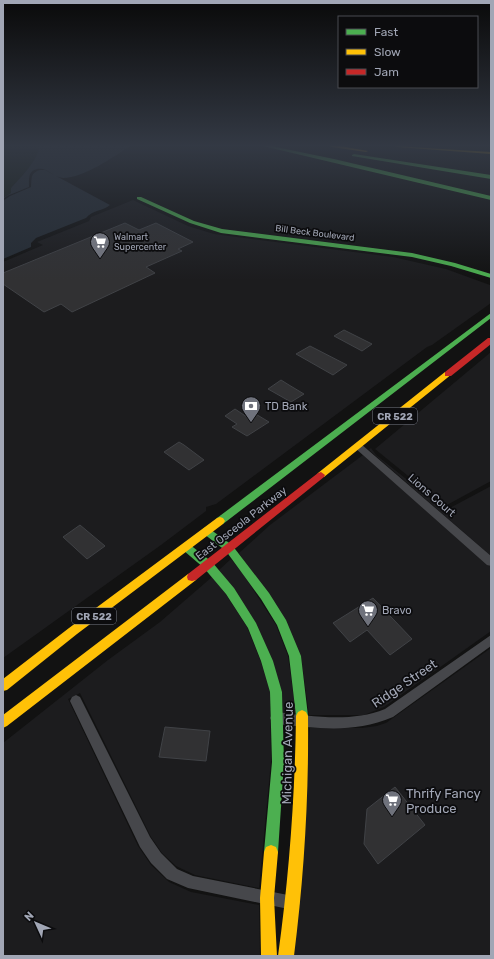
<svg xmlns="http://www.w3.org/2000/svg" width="494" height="959" font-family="Rubik,sans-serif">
  <rect width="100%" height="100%" fill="#121212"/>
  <path fill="#1c1c1e" d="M133 200 188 226 214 234 393 257 446 269 490 285 491 303 432 345 427 347 216 504 206 507V511L161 545 3 658V262L43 245 37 242 89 221 91 217Z
    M491 352V481L445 506 375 449Z
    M371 448 376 455 444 509H448L491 486V556L369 450Z
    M363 455 491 567V631L384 707 364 715H309L301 656 239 553 270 525Z
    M231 559 243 574 276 625 288 656 296 713 283 712 282 691 219 570Z
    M212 577 225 593 247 627 261 662 270 692 271 761 259 888 195 875 176 866 162 853 151 837 80 693 68 699 138 846 151 865 169 882 191 892 259 905 260 956H3V743L108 660 160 622Z
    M491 648V956H294L310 728H362L377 726 386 723Z"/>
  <path fill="#181f19" d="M3 146H39C39 159 20 178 11 188V193L3 198Z"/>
  <path fill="#252c34" d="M39 146H130C113 157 84 178 63 178 52 177 46 165 34 170 28 173 29 181 29 187L7 196 3 199V198L11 193V188C20 178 39 159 39 146Z
    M40 170H45L110 205C103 211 92 210 86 218L36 238 31 243V247L3 259V201L10 196 31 187C32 178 30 173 40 170Z"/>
  <path fill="#313133" stroke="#404246" d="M125 223 139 230 156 223 193 242 178 249 182 251 146 267 155 273 72 312 61 304 44 312 3 284V273Z
    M344 330 372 344 362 351 334 336Z
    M310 346 347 365 333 375 296 354Z
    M281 380 289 385 304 394 291 402 268 389Z
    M235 409 247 417 254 413 269 422 247 436 232 427 237 424 225 416Z
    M179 442 184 445 204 460 189 470 164 452Z
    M80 525 105 546 87 559 63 537Z
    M373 598 412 639 390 655 367 630 350 642 333 623Z
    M165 727 210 731 206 761 159 757Z
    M395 787 425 825 378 864 364 844 367 809Z"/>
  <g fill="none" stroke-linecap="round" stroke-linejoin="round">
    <path fill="#46474b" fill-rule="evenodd" d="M358 443 361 444 491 556V566L487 565 355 448 354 446Z
      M491 635V646L393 717C352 734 319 728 276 724L272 722 270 718 272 714 276 712C312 716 350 723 385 709Z
      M76 695 80 697 150 837 161 853 177 869 193 876 293 896 298 898 300 903 298 908 293 910 188 888 167 879 151 863 140 847 70 701 72 697Z"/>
    <path fill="#4caf50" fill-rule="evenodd" d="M263 146H271L334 159 491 196V200Z
      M354 154 491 175V179L352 156V155Z
      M137 197H141L194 221 222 229 412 253 455 263 491 274V278L451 266 412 257 221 233 190 223 137 199Z
      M491 313V318L223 524H217L215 521 217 518Z
      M207 527 232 545 269 593 286 620 301 656 308 716 306 720 302 722 298 720 296 716 289 656 277 625 261 599 226 551 204 534 202 531 204 528Z
      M186 543 189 544 212 562 234 588 256 623 273 661 282 692 284 762 278 852 276 857 271 859 266 857 264 852 272 762 270 692 261 661 248 628 226 594 204 568 183 550 181 547 183 544Z"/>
    <path fill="#ffc107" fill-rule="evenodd" d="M330 146H340L368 151 366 152 332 147Z
      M395 146 491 152V154L397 147Z
      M445 372H451L452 374 324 477H318L317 475 318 473Z
      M220 517 223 518 225 521 223 524 77 634 7 690 3 691V679L69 628 217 518Z
      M192 573 196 574 197 577 196 580 7 726 3 728V715L188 574Z
      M302 710 306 712 308 716C309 796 304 877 294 956H278C289 877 295 796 296 716L298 712Z
      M271 845 276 847 278 852 274 898 277 956H261L260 898 264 852 266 847Z"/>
    <path fill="#c62828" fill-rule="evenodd" d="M488 338H491V344L451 376H445V372Z
      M321 472 325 475 324 477 196 580 192 581 188 580 187 577 188 574 318 473Z"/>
  </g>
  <linearGradient id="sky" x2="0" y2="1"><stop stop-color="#0a0a0a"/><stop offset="0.52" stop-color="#333944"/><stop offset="1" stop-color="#333944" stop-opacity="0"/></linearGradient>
  <rect width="494" height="280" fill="url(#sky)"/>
  <defs>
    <symbol id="supermarket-pin" viewBox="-11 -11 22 30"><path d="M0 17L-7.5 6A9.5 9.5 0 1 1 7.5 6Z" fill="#6f727c" stroke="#0c0c0e"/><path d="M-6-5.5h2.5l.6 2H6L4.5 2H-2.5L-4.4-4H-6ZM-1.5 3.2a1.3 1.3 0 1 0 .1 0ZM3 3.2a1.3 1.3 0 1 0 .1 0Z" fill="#fff"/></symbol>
    <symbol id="bank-pin" viewBox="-11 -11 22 30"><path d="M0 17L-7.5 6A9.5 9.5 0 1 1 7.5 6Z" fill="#6f727c" stroke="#0c0c0e"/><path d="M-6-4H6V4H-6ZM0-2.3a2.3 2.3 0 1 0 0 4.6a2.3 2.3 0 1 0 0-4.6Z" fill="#fff"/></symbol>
  </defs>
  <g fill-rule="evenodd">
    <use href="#supermarket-pin" x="89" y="231" width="22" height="30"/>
    <use href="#bank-pin" x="240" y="395" width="22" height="30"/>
    <use href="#supermarket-pin" x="357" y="599" width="22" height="30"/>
    <use href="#supermarket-pin" x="381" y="789" width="22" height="30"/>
  </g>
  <g text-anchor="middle" stroke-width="3.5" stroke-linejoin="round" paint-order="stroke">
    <g font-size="9" fill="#a1a6b5" stroke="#0c0c0e">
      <text transform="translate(315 233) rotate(7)" y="3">Bill Beck Boulevard</text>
    </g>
    <g font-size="9" fill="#a1a6b5" stroke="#0c0c0e" text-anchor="start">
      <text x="114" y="240">Walmart<tspan x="114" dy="10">Supercenter</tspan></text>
    </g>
    <g fill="#0c0c0e" stroke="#747883" stroke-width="1">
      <rect x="373" y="408" width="44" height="16" rx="3"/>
      <rect x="72" y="608" width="44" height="16" rx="3"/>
    </g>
    <g font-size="10" font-weight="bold" fill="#a1a6b5">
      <text x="395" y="420">CR 522</text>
      <text x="94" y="620">CR 522</text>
    </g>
    <g font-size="11" fill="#a1a6b5" stroke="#0c0c0e" text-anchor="start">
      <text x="265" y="410">TD Bank</text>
      <text x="382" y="614">Bravo</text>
    </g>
    <g font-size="11" fill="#a1a6b5" stroke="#0c0c0e">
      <text transform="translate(432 495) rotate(41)" y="4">Lions Court</text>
      <text transform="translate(241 523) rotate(-38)" y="4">East Osceola Parkway</text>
    </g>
    <g font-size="13" fill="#a1a6b5" stroke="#0c0c0e">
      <text transform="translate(404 683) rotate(-34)" y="5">Ridge Street</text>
      <text transform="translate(287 753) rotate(-89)" y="5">Michigan Avenue</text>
    </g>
    <g font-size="13" fill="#a1a6b5" stroke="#0c0c0e" text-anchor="start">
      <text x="406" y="798">Thrify Fancy<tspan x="406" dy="15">Produce</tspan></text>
    </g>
  </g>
  <rect width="494" height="959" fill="none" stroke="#a1a6b5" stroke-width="8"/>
  <rect x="338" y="16" width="140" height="72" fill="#0c0c0e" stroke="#484a51"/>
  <rect x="346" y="29" width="20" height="6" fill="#4caf50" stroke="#484a51"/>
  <text x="374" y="36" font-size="12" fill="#a1a6b5">Fast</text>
  <rect x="346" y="49" width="20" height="6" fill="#ffc107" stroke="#484a51"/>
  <text x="374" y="56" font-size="12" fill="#a1a6b5">Slow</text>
  <rect x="346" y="69" width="20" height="6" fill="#c62828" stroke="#484a51"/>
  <text x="374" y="76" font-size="12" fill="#a1a6b5">Jam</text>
  <g transform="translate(36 923) rotate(314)" stroke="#0c0c0e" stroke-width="3" paint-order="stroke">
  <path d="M0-3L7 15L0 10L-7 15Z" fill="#a1a6b5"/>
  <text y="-6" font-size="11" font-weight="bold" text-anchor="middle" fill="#a1a6b5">N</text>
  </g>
</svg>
